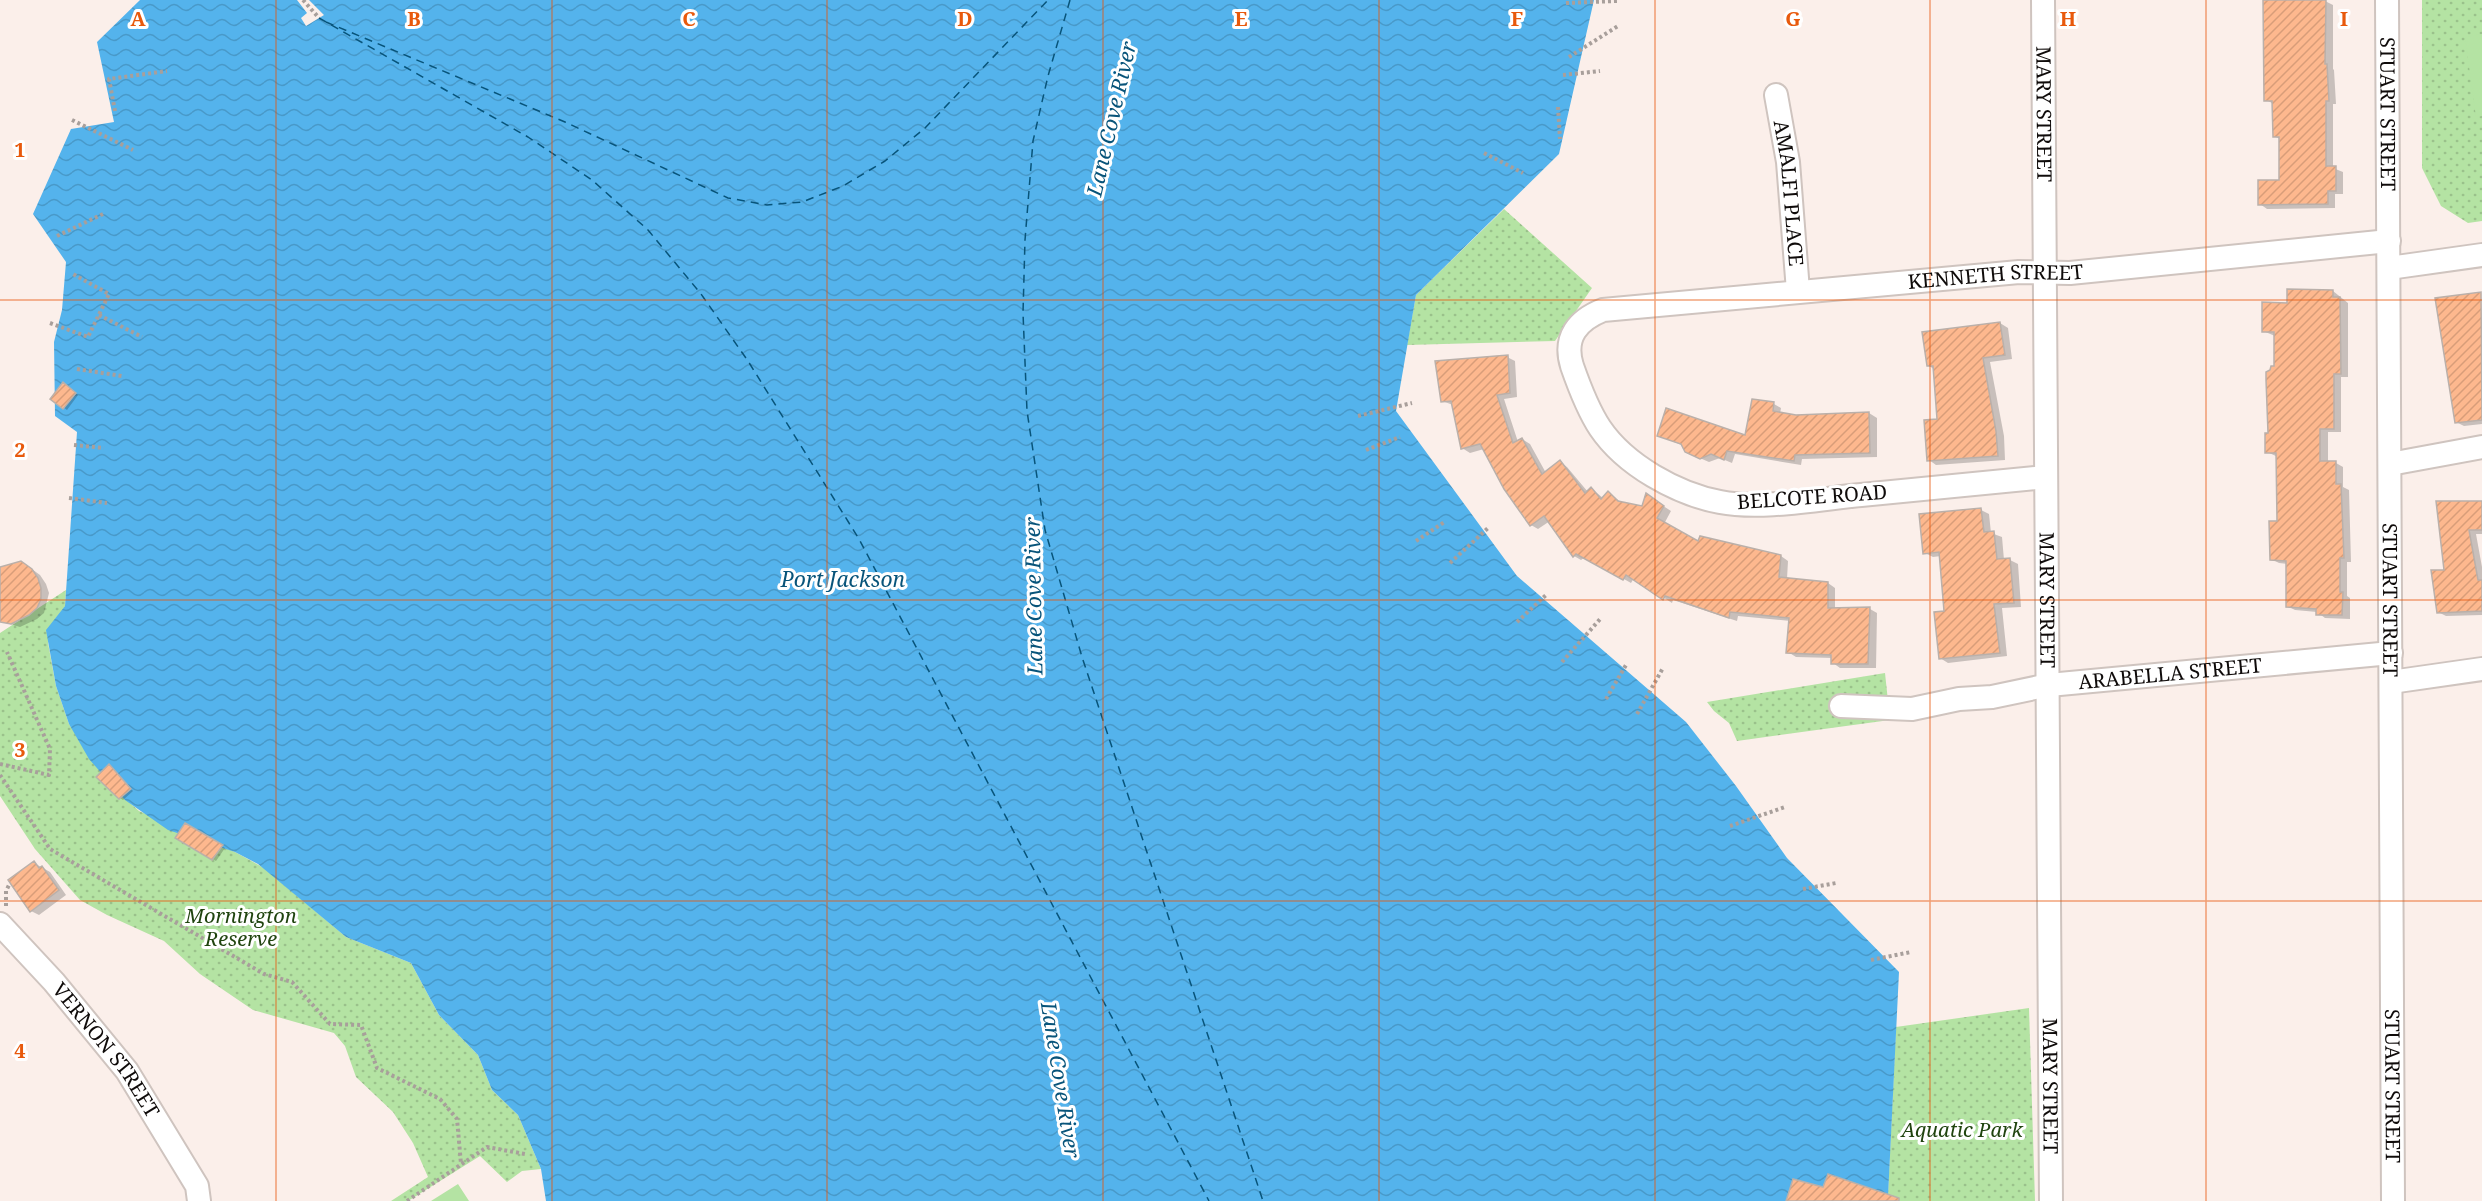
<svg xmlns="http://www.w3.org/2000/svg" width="2482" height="1201" font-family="'Noto Serif',serif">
  <defs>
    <pattern id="park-dots" width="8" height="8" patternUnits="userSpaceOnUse" patternTransform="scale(1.5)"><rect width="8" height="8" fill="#b4e3a3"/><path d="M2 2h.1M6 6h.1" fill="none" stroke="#9ac18b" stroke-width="1.8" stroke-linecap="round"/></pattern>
    <pattern id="water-waves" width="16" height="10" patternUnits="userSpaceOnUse" patternTransform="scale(1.5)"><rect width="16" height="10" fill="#54b3ec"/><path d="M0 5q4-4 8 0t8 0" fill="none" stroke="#4899c9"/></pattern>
    <pattern id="building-hatch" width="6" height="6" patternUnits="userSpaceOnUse" patternTransform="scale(1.5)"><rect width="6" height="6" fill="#fdb88e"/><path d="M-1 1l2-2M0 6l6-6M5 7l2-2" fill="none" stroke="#d89d79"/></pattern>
  </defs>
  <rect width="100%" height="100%" fill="#fbefea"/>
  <path fill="url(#park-dots)" d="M2422 0H2482V221L2468 223 2441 206 2422 168Z
    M1504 209 1592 288 1555 341 1407 345 1416 295Z
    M66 590 65 606 48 643 56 686 69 724 112 787 139 811 235 852 264 868 346 937 411 963 439 1015 478 1055 492 1090 518 1115 541 1169 522 1171 507 1182 480 1156 408 1201H391L428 1177 413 1143 393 1112 356 1077 345 1046 334 1033 253 1010 200 974 164 941 107 915 80 900 35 849 0 796V633Z
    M1885 673 1890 720 1737 741 1729 723 1714 711 1707 702Z
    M2029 1008 2035 1201H1885L1888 1194 1896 1027Z"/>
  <path fill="#b4e3a3" d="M2482 34V116L2476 117 2465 37Z
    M458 1184 469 1201H431Z"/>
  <path fill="url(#water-waves)" d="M140 0H1594L1559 154 1416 295 1396 411 1517 576 1686 722 1736 786 1787 858 1899 972 1888 1197 1885 1201H546L541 1169 518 1115 492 1090 478 1055 439 1015 411 963 346 937 258 864 235 852 168 830 125 800 89 759 69 724 56 686 46 630 65 606 77 432 55 416 54 342 62 310 66 262 33 214 71 129 114 122 97 42Z"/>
  <path fill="#fbefea" d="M297 0H309L324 15 306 26 301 18 307 13Z"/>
  <path fill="#0003" d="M2265 0 2325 1 2333 5V69L2334 70 2336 104H2333V168L2343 172V194H2335V208L2267 209 2260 204 2281 182 2280 139 2274 136V104L2266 100Z
    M2289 291H2333L2348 303V377H2341V432H2328V462L2336 463 2343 467V487L2349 490 2351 562H2347V596L2350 598V619L2325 618 2317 612 2295 610 2287 606 2288 564 2279 563 2271 559 2279 523 2278 457 2267 452 2275 368V336L2263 331 2289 304Z
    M2480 293 2482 424 2464 426 2456 422Z
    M2000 323 2008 328 2012 359 1990 362 2004 436 2005 460 1936 465 1929 460 1939 420 1935 370 1928 365 1924 334Z
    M1507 357 1515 361 1517 397 1504 399 1518 442 1522 439 1530 444 1546 473 1560 462 1567 467 1588 492 1592 489 1603 498 1609 493 1622 503 1643 507 1654 500 1671 511 1664 524 1699 544 1781 556 1788 561 1787 579 1828 583 1835 588V609H1870L1877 613 1876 668H1840L1833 663V658L1796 657 1788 652 1791 621 1738 616 1737 621 1673 600 1672 603 1634 578 1631 583 1585 557 1581 560 1574 556 1550 521 1538 529 1531 525 1484 449 1470 453 1462 448 1453 405 1442 401Z
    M67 386 78 395 67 410 52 399Z
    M1774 404 1781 408 1780 414 1796 417 1869 413 1877 418V457L1802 459 1801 465 1735 454 1732 463 1720 458 1709 462 1695 456 1684 446 1659 436 1746 437Z
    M2482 502V534H2476L2482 567V615L2446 616 2438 612 2446 571Z
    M1981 510 1989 514 1991 533 2002 537 2004 560H2010L2018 564 2021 607 2002 608 2007 656 1948 663 1940 658 1946 613 1941 556 1933 557 1925 553Z
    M29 567 40 575 46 584 49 593 44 613 37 619 20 627 0 621V568Z
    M109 766 133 791 123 800 120 798Z
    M186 825 225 848 216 861 177 838Z
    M34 863 50 872 66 895 39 915 31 911Z"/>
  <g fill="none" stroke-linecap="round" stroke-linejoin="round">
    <path stroke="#08547a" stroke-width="1.5" stroke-dasharray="8 6" stroke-linecap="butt" d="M1070 0 1048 76 1033 141 1025 240 1023 313 1027 411 1045 530 1082 657 1263 1201
      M319 18 528 137 592 180 648 230 701 294 748 361 859 539 1209 1201
      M326 22 565 122 728 198 767 205 802 202 843 186 885 161 925 128 1048 0"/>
  </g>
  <path fill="url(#building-hatch)" stroke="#bab0aa" stroke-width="1.5" d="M2263 0H2326L2325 64H2327L2329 101H2326V166H2336V191H2328V204L2258 205V180H2279V137H2273L2272 101H2264Z
    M2287 289 2333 290V297H2340L2341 374H2334V429H2320V461H2336V484H2341L2344 558H2340V592H2343L2342 615H2316V609L2286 607V561L2270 560 2269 521H2277L2276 453H2265V433H2268L2266 380V372L2270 370 2271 366H2274V332H2262V302L2287 303Z
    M2481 292 2482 420 2455 423 2435 298Z
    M2000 322 2005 355 1983 358 1996 431 1998 456 1927 461 1924 420 1937 419 1933 366H1927L1922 332Z
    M1508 355 1510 393 1497 395 1513 443 1522 438 1542 474 1560 460 1585 493 1591 487 1601 499 1608 491 1618 501 1642 506 1646 493 1664 506 1657 518 1698 541 1700 536 1781 555 1779 577 1828 582V608L1870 607 1868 664H1831V655L1786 653 1789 618 1730 612 1729 618 1665 596 1663 600 1626 575 1623 580 1576 554 1573 557 1544 516 1530 526 1504 489 1480 444 1461 449 1451 401 1441 402 1435 361Z
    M63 382 76 393 63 409 50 399Z
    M1752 399 1774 402 1773 411 1796 415 1869 412 1870 453 1795 455 1794 461 1727 451 1724 460 1711 454 1700 459 1685 452 1681 444 1657 436 1666 408 1745 435Z
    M2436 501H2482V530H2469L2478 580H2482V611L2437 613 2431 570H2444Z
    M1981 508 1984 532 1994 531 1997 559 2010 558 2014 603 1994 604 2000 653 1939 659 1934 612 1944 611 1939 552 1923 554 1919 514Z
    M21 561 32 569 38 578 41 588V599L37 608 29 615 11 624 0 622V567Z
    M109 764 131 789 119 799 96 777Z
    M185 823 223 845 212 860 175 838Z
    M34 861 39 868 42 866 59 890 30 912 8 880Z
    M1828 1174 1899 1198V1201H1786L1793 1179 1823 1187Z"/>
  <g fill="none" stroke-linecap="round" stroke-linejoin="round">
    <defs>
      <g id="street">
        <path id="s1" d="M2043 0 2051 1201"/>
        <path id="s2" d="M2387 0 2393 1201"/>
        <path id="s3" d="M1776 95 1788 162 1798 291"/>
        <path d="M2389 268 2482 255"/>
        <path d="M2390 464 2482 447"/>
        <path id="s4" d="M2046 477C1984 483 1922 489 1861 495 1819 499 1761 510 1720 502 1677 494 1625 465 1600 428 1588 410 1579 386 1572 366 1563 337 1578 320 1603 310L2019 272 2070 273 2389 241"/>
        <path d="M2391 682 2482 669"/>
        <path id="s5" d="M1841 706 1912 709 1959 699 1992 697 2049 685 2391 653"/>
        <path id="s6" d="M0 924 54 982 127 1071 197 1186 199 1201"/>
      </g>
    </defs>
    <use href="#street" stroke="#cfc4bf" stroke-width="26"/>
    <path stroke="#a89f9b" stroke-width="4" stroke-dasharray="3 3" stroke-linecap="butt" d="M303 0 319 18
      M1566 3 1617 1
      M1569 57 1618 26
      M1563 75 1600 71
      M1558 107 1560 139
      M115 111 109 79 167 71
      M72 120 133 150
      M1484 153 1523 173
      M57 236 103 214
      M99 315 142 337
      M50 323 88 337 109 294 71 273
      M77 369 122 376
      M1358 416 1412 403
      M74 445 104 448
      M1366 450 1400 437
      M69 498 107 503
      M1416 541 1446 521
      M1450 563 1488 528
      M1517 622 1546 595
      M1562 662 1601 618
      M1606 699 1626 665
      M1637 714 1663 668
      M0 764 49 775 50 749 7 652
      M0 775 50 849 264 974 292 982 330 1024 361 1025 377 1068 440 1099 457 1119 461 1164
      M1730 826 1785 807
      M1803 889 1836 883
      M6 906V891L9 885
      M1871 960 1911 952
      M407 1201 487 1147 525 1154"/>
    <use href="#street" stroke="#fff" stroke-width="22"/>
  </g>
  <path fill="none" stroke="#e8590c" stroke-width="1.5" stroke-opacity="0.55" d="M276 0V1201M552 0V1201M827 0V1201M1103 0V1201M1379 0V1201M1655 0V1201M1930 0V1201M2206 0V1201M0 300H2482M0 600H2482M0 901H2482"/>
  <g text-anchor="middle" stroke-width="6" stroke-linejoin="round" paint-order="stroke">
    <g font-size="20" fill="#0f0b0a" stroke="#fff">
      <text dy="7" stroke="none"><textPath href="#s1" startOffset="114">MARY STREET</textPath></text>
      <text dy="7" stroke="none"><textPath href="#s2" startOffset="114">STUART STREET</textPath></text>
      <text dy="7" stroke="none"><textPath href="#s3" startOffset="99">AMALFI PLACE</textPath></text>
      <text dy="7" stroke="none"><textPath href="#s4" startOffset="1006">KENNETH STREET</textPath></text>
      <text transform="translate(1812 497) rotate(-4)" y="7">BELCOTE ROAD</text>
      <text dy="7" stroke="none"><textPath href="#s1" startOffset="600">MARY STREET</textPath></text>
      <text dy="7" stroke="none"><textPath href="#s2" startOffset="600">STUART STREET</textPath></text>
      <text dy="7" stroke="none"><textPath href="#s5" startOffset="332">ARABELLA STREET</textPath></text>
      <text dy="7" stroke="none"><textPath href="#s6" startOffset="165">VERNON STREET</textPath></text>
      <text dy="7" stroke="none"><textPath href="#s1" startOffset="1086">MARY STREET</textPath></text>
      <text dy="7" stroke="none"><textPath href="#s2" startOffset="1086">STUART STREET</textPath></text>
    </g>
    <g font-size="20" font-style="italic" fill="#20440f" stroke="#fff">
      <text x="241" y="923">Mornington<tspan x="241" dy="23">Reserve</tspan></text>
      <text x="1962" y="1137">Aquatic Park</text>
    </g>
    <g font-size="21" font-style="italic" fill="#08547a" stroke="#fff">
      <text transform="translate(1112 119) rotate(-77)" y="7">Lane Cove River</text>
      <text x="843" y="587">Port Jackson</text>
      <text transform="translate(1034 596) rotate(-91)" y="7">Lane Cove River</text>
      <text transform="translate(1060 1080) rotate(81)" y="7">Lane Cove River</text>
    </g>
  </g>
  <g font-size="20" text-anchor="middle" font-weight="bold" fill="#e8590c" stroke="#fff" stroke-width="6" stroke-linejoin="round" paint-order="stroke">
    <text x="138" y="26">A</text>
    <text x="414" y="26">B</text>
    <text x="689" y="26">C</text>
    <text x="965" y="26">D</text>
    <text x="1241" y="26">E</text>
    <text x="1517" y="26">F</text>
    <text x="1793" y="26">G</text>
    <text x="2068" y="26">H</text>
    <text x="2344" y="26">I</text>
    <text x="20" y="157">1</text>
    <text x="20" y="457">2</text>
    <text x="20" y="757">3</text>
    <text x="20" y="1058">4</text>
  </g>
</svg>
